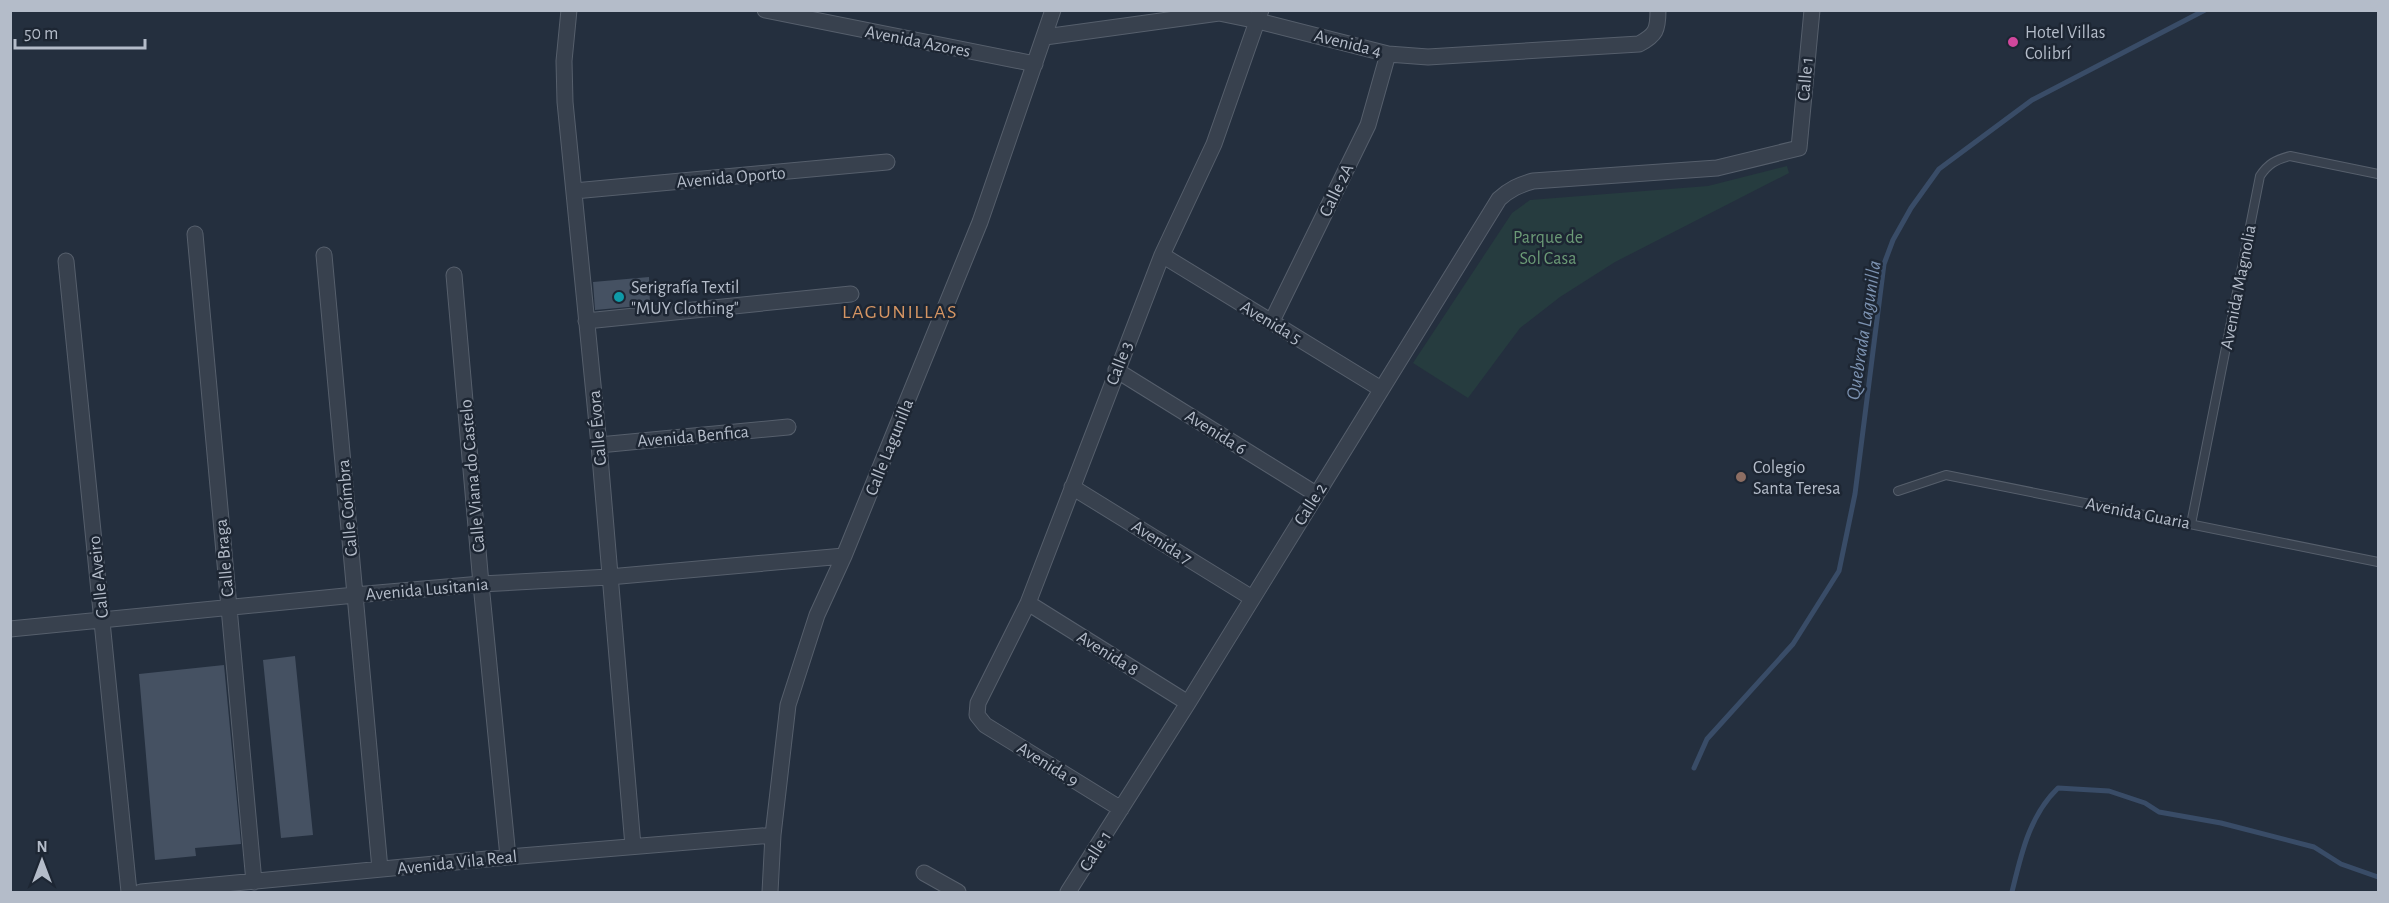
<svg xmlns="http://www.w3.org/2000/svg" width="2389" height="903" font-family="'Alegreya Sans',sans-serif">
  <rect width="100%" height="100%" fill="#242f3e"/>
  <path fill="#263c3f" d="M1787 166 1789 173 1615 262 1560 297 1520 328 1468 398 1413 363 1512 213 1530 200 1708 186Z"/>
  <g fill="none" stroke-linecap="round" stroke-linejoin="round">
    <path stroke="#394c67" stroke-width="5" d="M1694 768 1707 739 1793 644 1839 571 1855 494 1884 264 1893 240 1911 208 1939 169 2032 100 2205 10
      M2012 892C2021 855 2029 816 2058 788L2109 791 2145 803 2159 812 2221 823 2314 847 2341 864 2378 877"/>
  </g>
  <path fill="#455162" d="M649 277 650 305 595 310 593 282Z
    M295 656 313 835 281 838 263 660Z
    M224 665 241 844 195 848 196 856 155 860 139 674Z"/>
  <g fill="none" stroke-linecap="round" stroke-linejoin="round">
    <defs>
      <path id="lane" d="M1898 491 1946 475 2378 562
        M2191 524 2260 176C2268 164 2275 160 2290 156L2378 174"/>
      <path id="street" d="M569 10 564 61 565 102 599 445 633 846
        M765 10 1035 64
        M1045 37 1219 13 1258 21 1388 54 1428 57 1639 44C1656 35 1658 30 1658 10
        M574 191 887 162
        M195 234 254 882
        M324 255 380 869
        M1162 255 1381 389
        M66 261 129 892
        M454 275 481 584 508 857
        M586 321 851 294
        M1272 321 1368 125 1388 54
        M1116 370 1316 494
        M599 445 788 427
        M1072 487 1252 598
        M1028 603 1188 703
        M10 629 355 595 481 584 609 577 844 556
        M1121 809 985 725 977 715 978 703 1028 603 1162 255 1214 144 1261 10
        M924 873 958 892
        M141 892 508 857 773 835
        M770 892 773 835 788 705 817 615 844 556 980 222 1053 10
        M1068 892 1188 703 1499 199C1510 189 1519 185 1533 181L1717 168 1799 148 1812 10"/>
    </defs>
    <use href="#lane" stroke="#565f6c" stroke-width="10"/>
    <use href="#street" stroke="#565f6c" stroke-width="17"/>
    <use href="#lane" stroke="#38414e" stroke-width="8"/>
    <use href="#street" stroke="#38414e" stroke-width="15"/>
  </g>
  <circle fill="#d1479c" stroke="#1d2633" stroke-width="2" cx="2013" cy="42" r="6"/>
  <circle fill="#0f9aa8" stroke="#1d2633" stroke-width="2" cx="619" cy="297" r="6"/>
  <circle fill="#8d6e63" stroke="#1d2633" stroke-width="2" cx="1741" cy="477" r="6"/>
  <g text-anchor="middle" stroke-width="5" stroke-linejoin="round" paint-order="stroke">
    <g font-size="18" fill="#b4bcc9" stroke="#1d2633" text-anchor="start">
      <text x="2025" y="38">Hotel Villas<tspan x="2025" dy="21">Colibrí</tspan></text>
      <text x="631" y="293">Serigrafía Textil<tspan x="631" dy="21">"MUY Clothing"</tspan></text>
      <text x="1753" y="473">Colegio<tspan x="1753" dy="21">Santa Teresa</tspan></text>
    </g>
    <g font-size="18" fill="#b4bcc9" stroke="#1d2633">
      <text transform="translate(918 41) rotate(11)" y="6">Avenida Azores</text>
      <text transform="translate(1348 43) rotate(14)" y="6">Avenida 4</text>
      <text transform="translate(1805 79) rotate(-85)" y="6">Calle 1</text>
      <text transform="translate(731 177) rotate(-5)" y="6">Avenida Oporto</text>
      <text transform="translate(1336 190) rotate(-64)" y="6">Calle 2A</text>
      <text transform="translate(2238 287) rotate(-79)" y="6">Avenida Magnolia</text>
      <text transform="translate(1271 322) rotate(31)" y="6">Avenida 5</text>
      <text transform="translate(1119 363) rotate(-69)" y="6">Calle 3</text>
      <text transform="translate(597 428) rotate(-95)" y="6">Calle Évora</text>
      <text transform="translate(1216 432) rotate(32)" y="6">Avenida 6</text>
      <text transform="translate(693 436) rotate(-5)" y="6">Avenida Benfica</text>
      <text transform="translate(889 447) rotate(-68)" y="6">Calle Lagunilla</text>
      <text transform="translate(472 476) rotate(-95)" y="6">Calle Viana do Castelo</text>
      <text transform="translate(1310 504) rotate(-58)" y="6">Calle 2</text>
      <text transform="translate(347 508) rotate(-95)" y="6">Calle Coímbra</text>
      <text transform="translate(2138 513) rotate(11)" y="6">Avenida Guaria</text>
      <text transform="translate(1162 542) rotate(32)" y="6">Avenida 7</text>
      <text transform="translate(224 558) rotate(-95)" y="6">Calle Braga</text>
      <text transform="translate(98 577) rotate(-96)" y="6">Calle Aveiro</text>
      <text transform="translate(427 589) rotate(-5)" y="6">Avenida Lusitania</text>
      <text transform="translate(1108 653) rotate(32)" y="6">Avenida 8</text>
      <text transform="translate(1048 764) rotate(32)" y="6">Avenida 9</text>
      <text transform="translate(1095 851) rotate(-58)" y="6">Calle 1</text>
      <text transform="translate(457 862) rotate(-6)" y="6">Avenida Vila Real</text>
    </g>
    <g font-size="18" fill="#6b9a76" stroke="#1d2633">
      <text x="1548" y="243">Parque de<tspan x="1548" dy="21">Sol Casa</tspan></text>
    </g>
    <g font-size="20" letter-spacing="1.5" fill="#d59563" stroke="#1d2633">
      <text x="900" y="318">LAGUNILLAS</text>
    </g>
    <g font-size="20" font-style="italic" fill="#7c92b1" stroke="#1d2633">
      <text transform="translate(1863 330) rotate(-81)" y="7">Quebrada Lagunilla</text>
    </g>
  </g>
  <rect width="2389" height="903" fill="none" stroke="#b4bcc9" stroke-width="24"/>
  <g transform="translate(42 861)" stroke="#1d2633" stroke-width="4.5" paint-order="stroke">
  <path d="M0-4.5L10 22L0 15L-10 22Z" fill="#b4bcc9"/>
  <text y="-9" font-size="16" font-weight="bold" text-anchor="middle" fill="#b4bcc9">N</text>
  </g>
  <path d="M15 39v9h130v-9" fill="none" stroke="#b4bcc9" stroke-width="3"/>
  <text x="24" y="39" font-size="18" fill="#b4bcc9" stroke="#1d2633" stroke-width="4.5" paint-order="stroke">50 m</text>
</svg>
